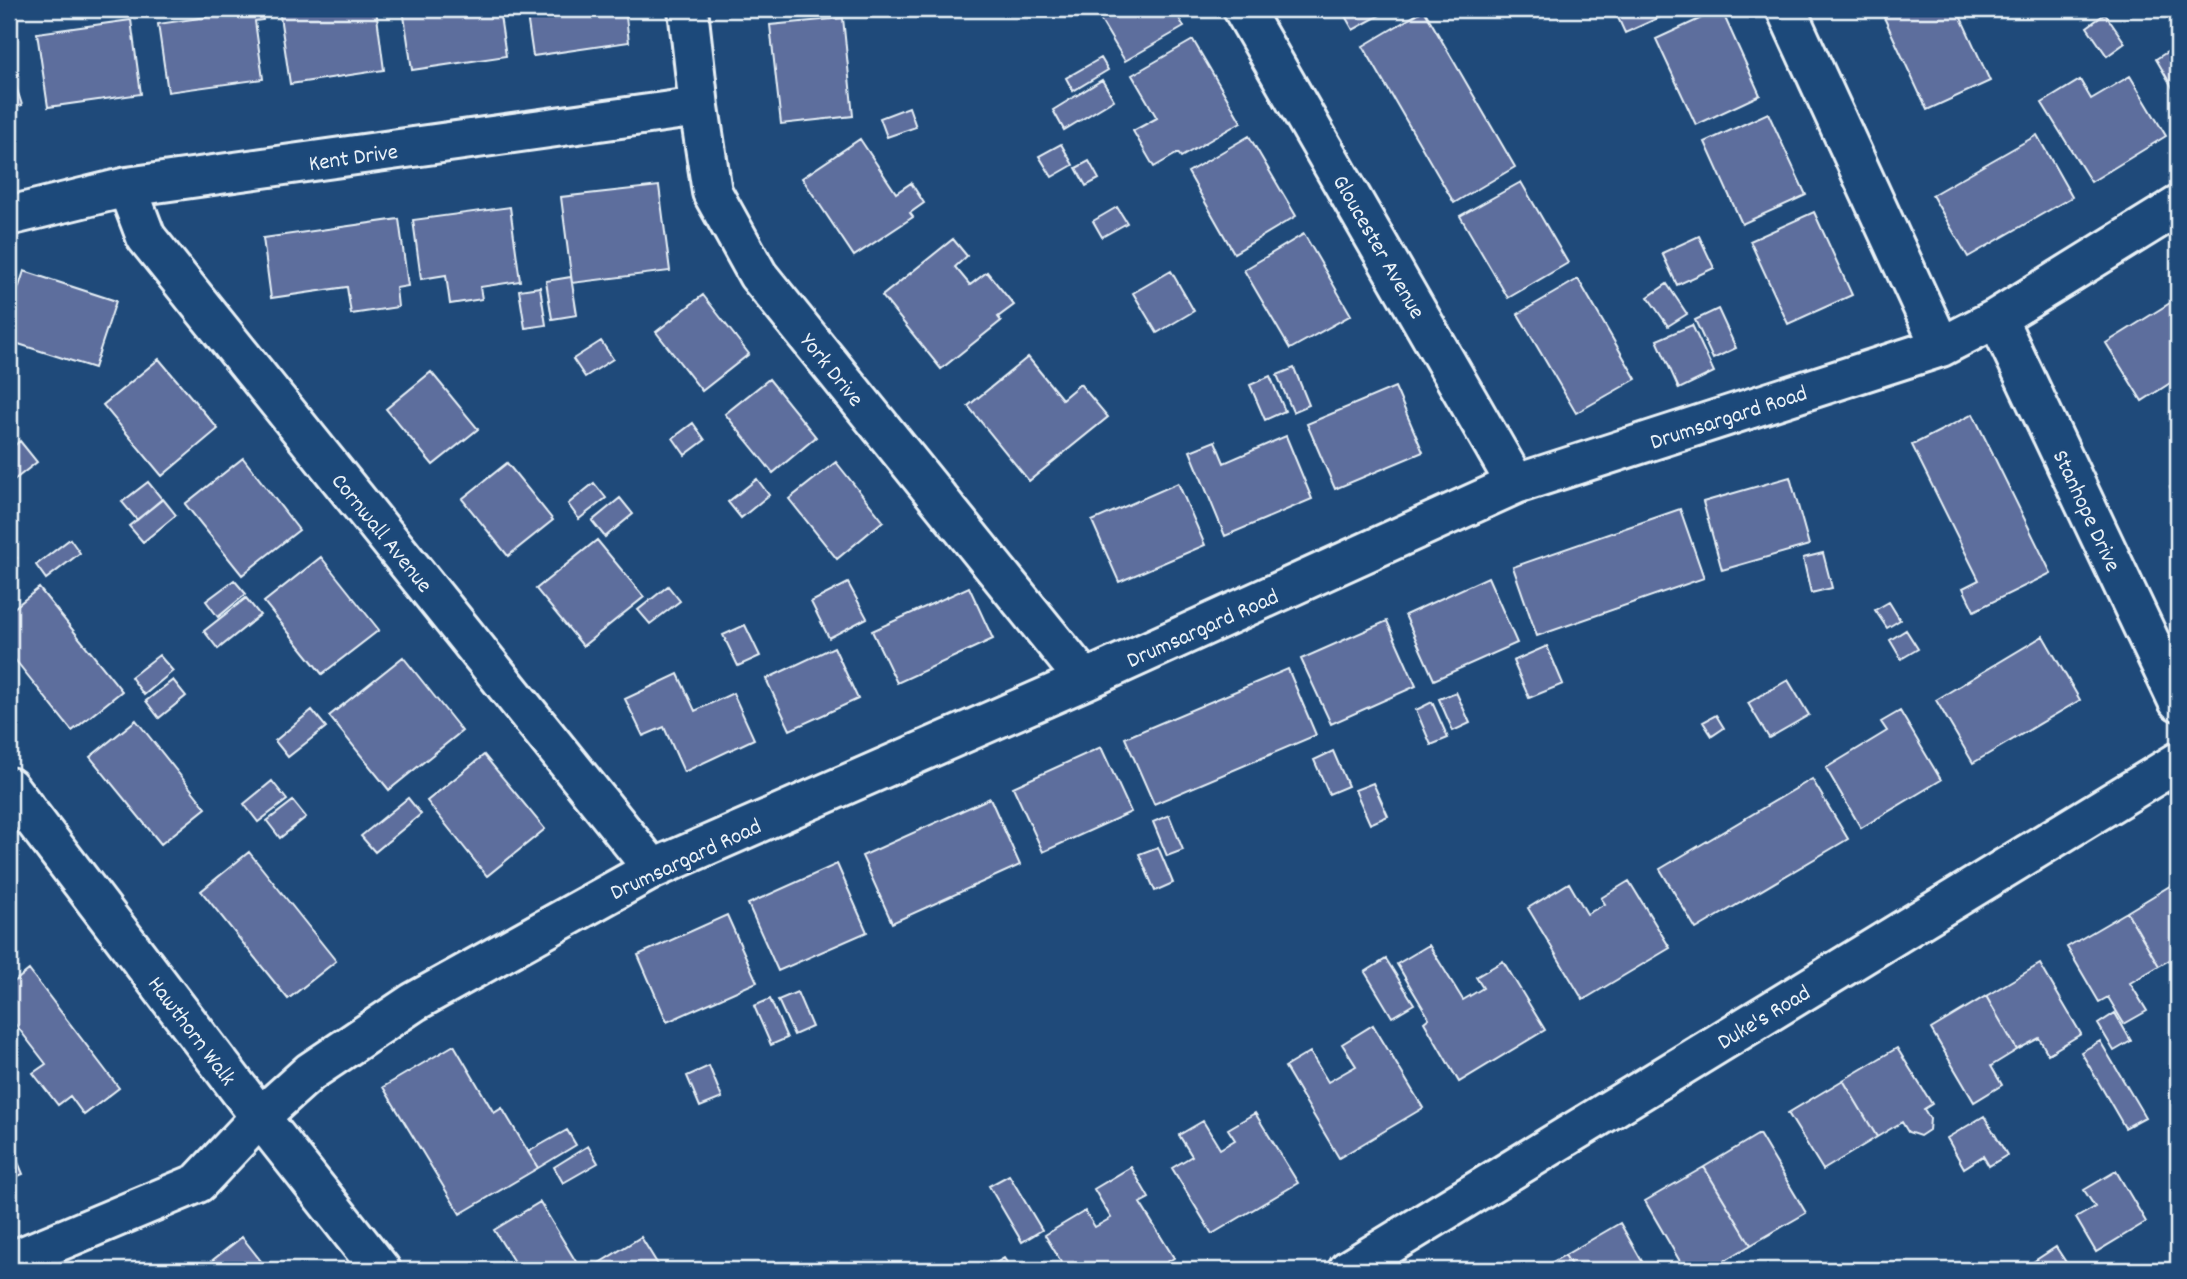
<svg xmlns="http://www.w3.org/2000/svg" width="2187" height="1279" font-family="Dekko,sans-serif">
  <rect width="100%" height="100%" fill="#1f4a7a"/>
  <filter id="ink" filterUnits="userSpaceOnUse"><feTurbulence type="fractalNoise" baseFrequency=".0143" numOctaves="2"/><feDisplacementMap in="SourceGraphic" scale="14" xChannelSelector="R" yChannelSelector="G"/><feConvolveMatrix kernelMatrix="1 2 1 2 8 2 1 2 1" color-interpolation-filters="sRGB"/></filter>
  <g filter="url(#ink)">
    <path fill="#5d6e9d" stroke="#e8f1f8" stroke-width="2" d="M206 9H261L263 20 255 21 263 79 168 92 158 24 207 17Z
      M279 9H376L384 70 290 84Z
      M403 9H499L506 56 412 70Z
      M526 9H625L629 42 533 56Z
      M1094 9H1174L1184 27 1125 61Z
      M1341 9H1391L1353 30Z
      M1614 9H1678L1625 33Z
      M1721 9 1760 95 1696 125 1656 39Z
      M1886 9H1957L1990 81 1927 110 1881 11Z
      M1424 10 1515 167 1454 203 1363 46Z
      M2105 14 2125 43 2107 56 2087 27Z
      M843 18 853 116 781 124 770 25Z
      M131 20 141 94 48 107 37 33Z
      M1193 40 1241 122 1181 157 1178 153 1154 167 1133 131 1157 118 1132 75Z
      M2178 45V97L2156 59Z
      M1101 58 1108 70 1073 91 1066 78Z
      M9 65 22 105 9 109Z
      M2130 76 2166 136 2091 182 2042 103 2080 80 2091 99Z
      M1102 80 1114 100 1064 130 1053 110Z
      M909 107 916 127 887 137 880 118Z
      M1768 113 1806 195 1742 224 1705 142Z
      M2037 135 2072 197 1968 257 1932 195Z
      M1249 136 1296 216 1234 253 1188 172Z
      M860 139 896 193 911 183 924 203 910 213 913 217 854 256 802 178Z
      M1061 144 1073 165 1052 177 1039 156Z
      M1089 161 1099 179 1086 186 1076 168Z
      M1521 182 1568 263 1508 298 1460 216Z
      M659 186 670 271 572 283 561 197Z
      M510 207 520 281 480 287 482 299 450 304 446 275 421 279 413 220Z
      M1117 207 1127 223 1102 237 1093 221Z
      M1814 212 1852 295 1788 324 1750 241Z
      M399 219 408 286 396 288 398 307 351 314 347 287 271 298 263 238Z
      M1304 234 1351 315 1290 349 1244 270Z
      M1699 236 1714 268 1677 285 1662 253Z
      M953 239 967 256 955 267 970 285 987 272 1014 305 998 317 1001 321 941 369 882 296Z
      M24 271 116 301 94 368 9 341V317Z
      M1171 271 1194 311 1157 333 1133 293Z
      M571 277 577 315 552 319 546 281Z
      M1578 279 1636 379 1576 413 1518 314Z
      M1667 284 1687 314 1668 326 1648 297Z
      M540 287 546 325 525 328 519 290Z
      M703 295 749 354 702 391 656 332Z
      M2178 298V378L2142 401 2106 343Z
      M1718 309 1736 348 1713 359 1695 320Z
      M1692 325 1714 372 1679 389 1657 340Z
      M601 341 613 359 585 377 573 359Z
      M1028 357 1062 399 1080 384 1108 417 1029 481 968 406Z
      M159 359 218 429 162 476 103 405Z
      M1294 368 1309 405 1293 412 1277 375Z
      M431 372 478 429 433 465 386 409Z
      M1270 376 1285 411 1265 420 1250 385Z
      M769 379 816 437 773 473 725 414Z
      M1395 387 1423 452 1335 489 1307 424Z
      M1973 414 2051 573 1974 611 1963 588 1979 580 1912 445Z
      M693 423 705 440 685 455 673 438Z
      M1286 436 1312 499 1225 536 1190 451 1215 441 1224 463Z
      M20 441 37 462 9 484V450Z
      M243 458 299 530 242 575 185 504Z
      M836 462 883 521 837 559 789 499Z
      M507 463 553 520 508 556 462 499Z
      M1790 477 1809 545 1722 570 1703 502Z
      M757 479 769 495 741 518 728 502Z
      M148 482 162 499 137 520 122 502Z
      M2178 482V501L2170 487Z
      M594 483 606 498 579 519 568 504Z
      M1178 483 1205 545 1119 582 1092 521Z
      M620 498 633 514 605 537 592 521Z
      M163 499 176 515 143 542 129 526Z
      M1680 509 1704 578 1537 636 1513 567Z
      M70 539 80 553 46 579 36 565Z
      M597 540 644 597 583 646 536 589Z
      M9 548 17 558 9 565Z
      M1823 553 1832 588 1811 593 1803 558Z
      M321 557 379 630 322 674 264 602Z
      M1488 577 1517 643 1434 680 1405 615Z
      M234 580 246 594 218 617 206 601Z
      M848 583 867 618 829 638 811 602Z
      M668 586 680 601 650 624 638 610Z
      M969 587 993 639 897 683 872 631Z
      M39 588 122 691 72 731 9 652V612Z
      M246 598 260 615 218 649 204 631Z
      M1889 602 1900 620 1887 628 1875 610Z
      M1387 621 1416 686 1331 724 1301 659Z
      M745 625 760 656 738 666 723 635Z
      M1906 630 1918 649 1901 659 1890 640Z
      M2043 636 2080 700 1973 763 1936 700Z
      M1547 646 1563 684 1529 698 1513 661Z
      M834 647 858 699 790 730 766 679Z
      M159 655 173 671 144 695 131 677Z
      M403 657 462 731 389 790 329 716Z
      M1288 669 1316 735 1154 804 1125 738Z
      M678 674 695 711 733 693 754 739 684 772 664 727 643 736 625 699Z
      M173 680 186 696 159 718 146 701Z
      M1788 680 1809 715 1769 738 1748 703Z
      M1456 692 1470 723 1453 731 1439 699Z
      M1432 702 1448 738 1431 745 1416 710Z
      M312 710 326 727 288 757 275 741Z
      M1900 711 1941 780 1861 828 1826 768 1887 731 1881 722Z
      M1716 715 1724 728 1712 736 1703 722Z
      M136 720 206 808 161 844 90 757Z
      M1101 747 1131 812 1043 852 1013 787Z
      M1333 751 1348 786 1329 794 1314 760Z
      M484 755 545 829 487 876 427 801Z
      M1812 779 1848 839 1696 929 1660 869Z
      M272 781 287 800 258 822 244 804Z
      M1373 783 1388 816 1370 824 1355 790Z
      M408 798 421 814 375 852 361 836Z
      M990 798 1020 865 892 923 862 856Z
      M293 801 306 817 280 838 267 821Z
      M1169 815 1183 850 1167 856 1153 822Z
      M1158 847 1173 883 1155 891 1139 854Z
      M249 852 336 961 288 999 201 891Z
      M837 864 867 932 778 971 748 904Z
      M1629 881 1670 948 1583 1000 1528 908 1569 883 1587 914 1605 904 1601 898Z
      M2178 881V955L2159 966 2127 912Z
      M2127 912 2159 966 2130 983 2147 1011 2124 1024 2108 997 2099 1002 2067 947Z
      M727 915 757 982 667 1022 638 955Z
      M1429 945 1463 1000 1483 988 1476 977 1503 961 1545 1030 1459 1082 1424 1022 1429 1018 1397 964Z
      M1386 959 1414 1004 1392 1017 1365 972Z
      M2040 964 2081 1034 2048 1054 2039 1038 2017 1050 1986 996Z
      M29 970 119 1088 84 1115 70 1096 58 1105 33 1073 46 1064 9 1016V986Z
      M797 992 812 1027 794 1035 778 1000Z
      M1986 996 2017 1050 1991 1066 2002 1085 1974 1102 1931 1029Z
      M770 999 787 1038 771 1045 754 1006Z
      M2115 1013 2131 1041 2114 1051 2098 1024Z
      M1373 1025 1423 1108 1339 1158 1285 1067 1310 1052 1328 1082 1356 1066 1342 1044Z
      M2100 1041 2145 1117 2125 1128 2081 1052Z
      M454 1045 494 1113 502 1108 538 1168 460 1214 383 1087Z
      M1897 1048 1932 1104 1924 1109 1930 1119 1929 1130 1920 1136 1908 1132 1902 1122 1877 1137 1843 1080Z
      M709 1066 722 1098 700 1107 687 1076Z
      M1843 1080 1877 1137 1823 1170 1788 1113Z
      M1255 1113 1298 1183 1212 1234 1172 1168 1192 1156 1179 1135 1203 1121 1220 1149 1235 1140 1228 1129Z
      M1984 1116 2007 1155 1989 1166 1983 1156 1964 1168 1947 1138Z
      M567 1130 576 1145 538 1168 528 1152Z
      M1759 1134 1806 1213 1751 1245 1704 1167Z
      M9 1141 23 1174 9 1180Z
      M588 1146 598 1163 563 1183 554 1167Z
      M1131 1167 1149 1198 1140 1203 1174 1258 1153 1270H1066L1045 1235 1085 1211 1095 1227 1111 1218 1094 1189Z
      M1704 1167 1751 1245 1709 1270H1685L1645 1201Z
      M2116 1171 2146 1222 2096 1252 2076 1218 2095 1207 2084 1190Z
      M1009 1175 1042 1230 1022 1242 989 1186Z
      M540 1202 581 1270H519L494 1230Z
      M1620 1223 1647 1270H1574L1565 1255Z
      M242 1237 268 1270H200Z
      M641 1237 660 1268 656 1270H588Z
      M2056 1247 2069 1267 2064 1270H2038L2033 1262Z
      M1565 1255 1574 1270H1538Z
      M1004 1258 1012 1270H984Z"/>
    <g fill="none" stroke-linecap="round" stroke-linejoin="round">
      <defs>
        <path id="minor" d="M688 9 699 107 712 192 758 275 1085 680
          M1243 9 1516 484
          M1786 9 1941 347
          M127 187 146 237 653 869
          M9 216 127 187 699 107
          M1997 318 2178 701
          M9 787 260 1117 381 1270
          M9 1262 198 1183 260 1117 310 1072 414 1002 653 869 1085 680 1516 484 1941 347 1997 318 2178 206"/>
        <path id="major" d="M1348 1270 2178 762"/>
      </defs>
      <use href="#minor" stroke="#e8f1f8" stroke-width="44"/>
      <use href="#major" stroke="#e8f1f8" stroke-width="44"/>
      <use href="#minor" stroke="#1f4a7a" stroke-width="38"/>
      <use href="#major" stroke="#1f4a7a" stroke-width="38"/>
    </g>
  </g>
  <g text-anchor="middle" stroke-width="5" stroke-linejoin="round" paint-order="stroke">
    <g font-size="23" fill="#e8f1f8" stroke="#1f4a7a">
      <text transform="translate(353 156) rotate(-8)" y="8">Kent Drive</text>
      <text transform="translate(1380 246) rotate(60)" y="8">Gloucester Avenue</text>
      <text transform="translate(833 369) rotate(51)" y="8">York Drive</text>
      <text transform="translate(1728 416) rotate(-18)" y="8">Drumsargard Road</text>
      <text transform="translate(2088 510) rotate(65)" y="8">Stanhope Drive</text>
      <text transform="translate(383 532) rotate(51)" y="8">Cornwall Avenue</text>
      <text transform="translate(1202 627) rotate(-24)" y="8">Drumsargard Road</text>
      <text transform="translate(685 858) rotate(-25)" y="8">Drumsargard Road</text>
      <text transform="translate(1763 1016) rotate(-31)" y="8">Duke's Road</text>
      <text transform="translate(193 1030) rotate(53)" y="8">Hawthorn Walk</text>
    </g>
  </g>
  <rect width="2187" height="1279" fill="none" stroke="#1f4a7a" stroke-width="35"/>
  <rect x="18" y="18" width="2152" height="1244" fill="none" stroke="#e8f1f8" stroke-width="2.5" filter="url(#ink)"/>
</svg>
